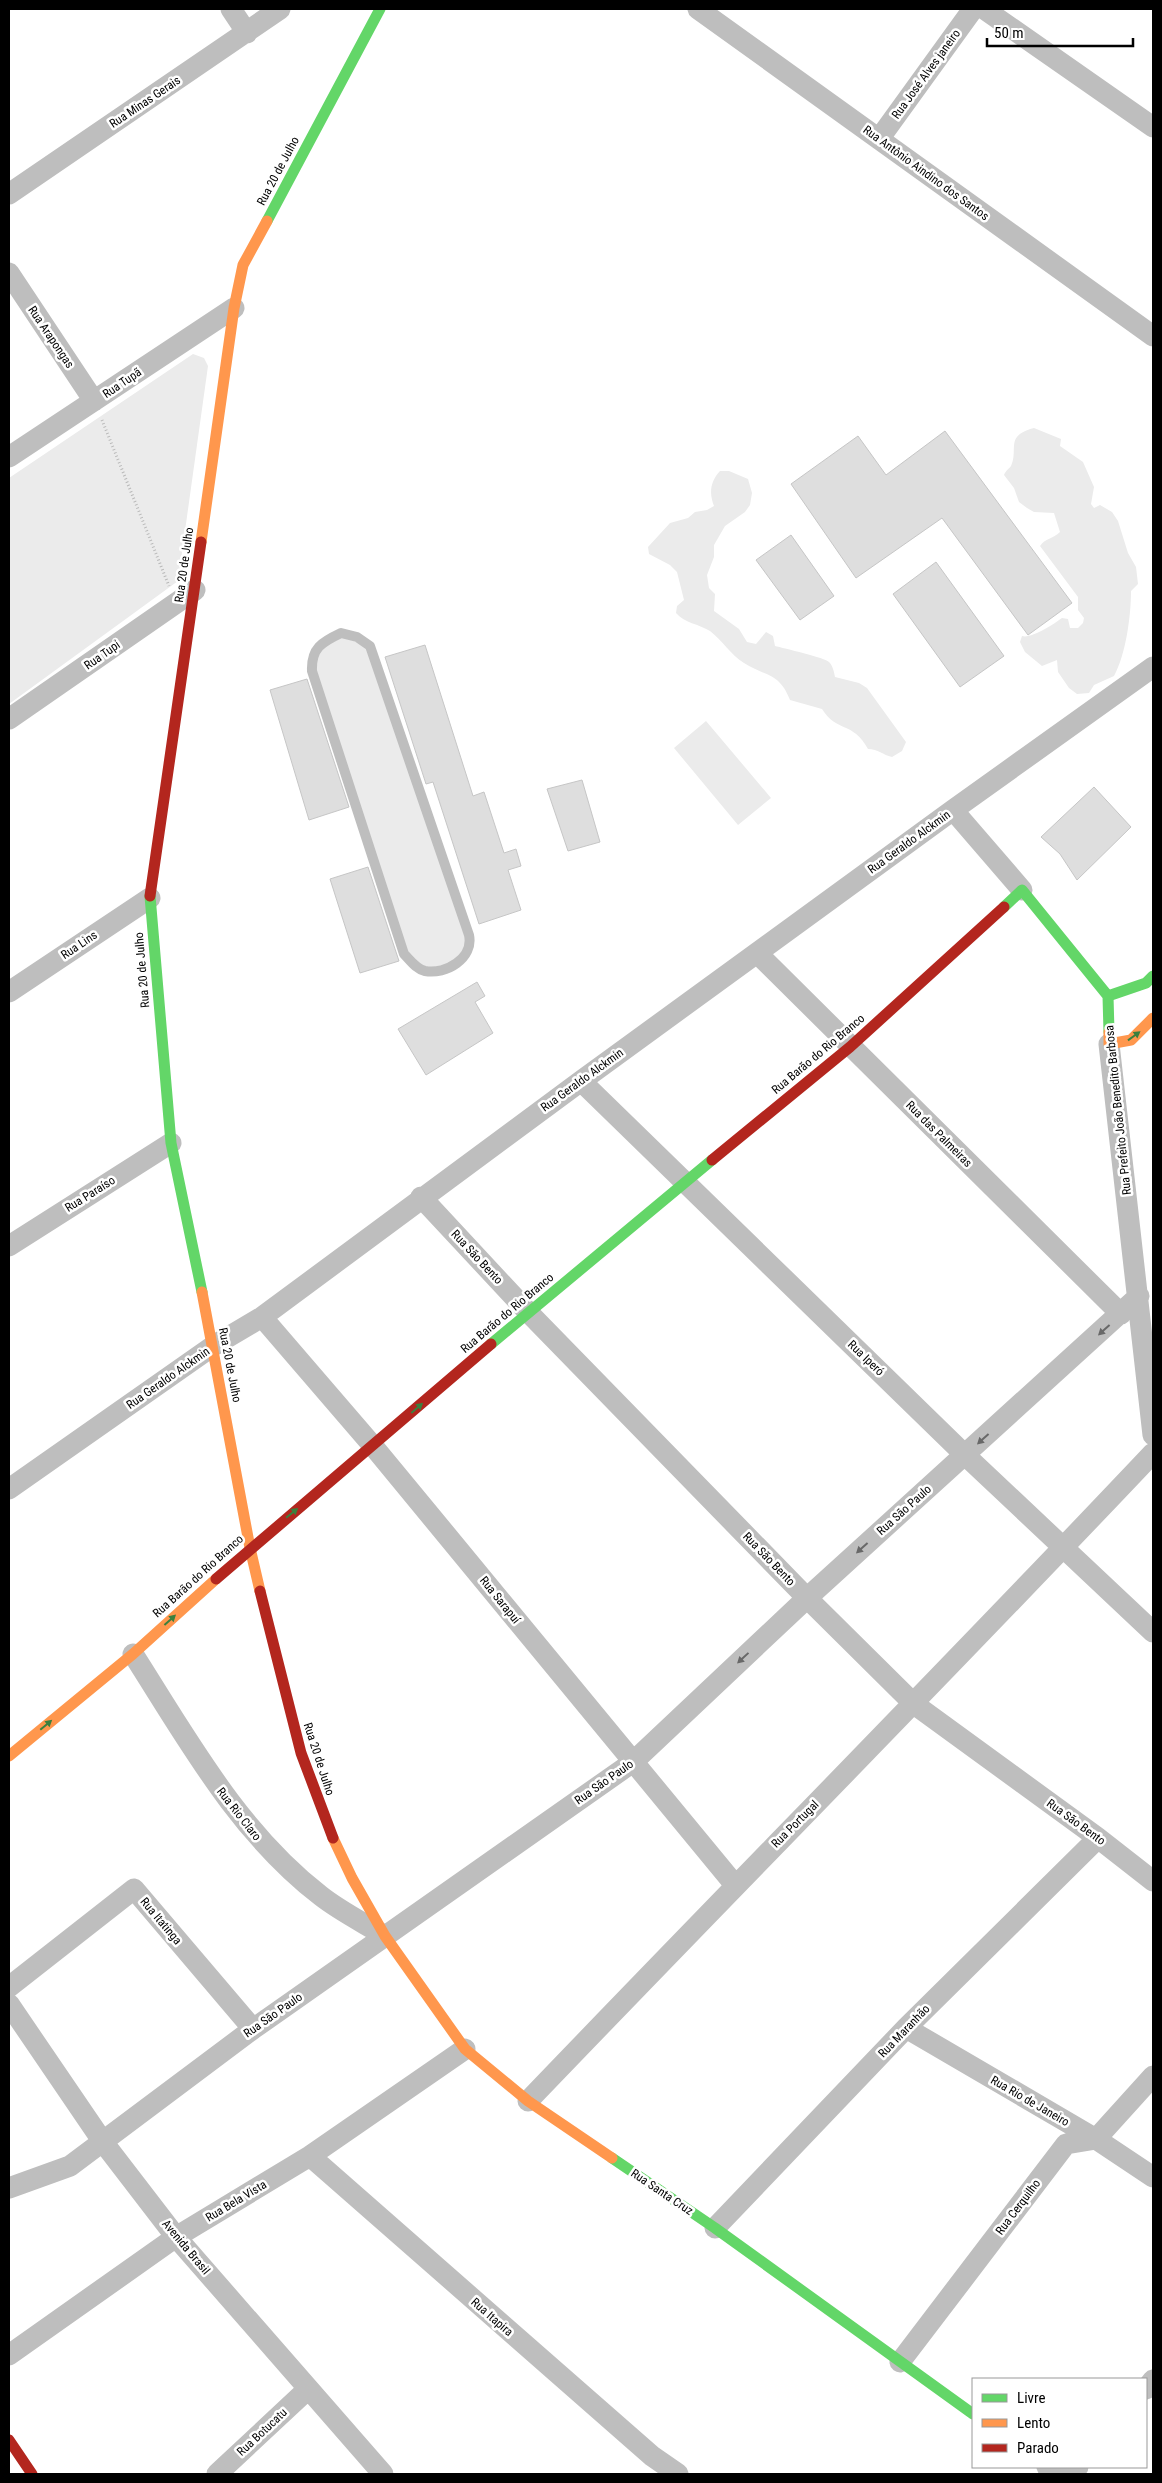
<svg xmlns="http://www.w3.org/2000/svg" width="1162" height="2483" font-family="'Roboto Condensed',sans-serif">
  <rect width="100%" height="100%" fill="#fff"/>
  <path fill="#ebebeb" d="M193 354 204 358 208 366 178 581 9 704V478Z
    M1034 428 1061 439 1060 446 1083 462 1094 487 1091 504 1094 508 1100 505 1112 512 1118 521 1128 553 1136 567 1138 584 1131 591C1131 616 1126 654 1114 676L1094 685 1089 693 1077 694 1069 688 1058 672 1057 660 1042 666 1025 652 1020 642 1022 636C1031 639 1054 624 1062 618L1068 619 1070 628H1078L1083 623 1084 618 1078 610V597L1040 546C1045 538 1053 539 1060 532L1054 513 1034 512 1027 508 1019 502 1014 488 1004 475C1006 470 1009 469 1011 466 1019 449 1004 436 1034 428Z
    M720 471H729L748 479 752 493 750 505 745 512 725 526 714 545V557L707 575 709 588 715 594 714 611 739 629 747 642 756 644 766 632 773 636 775 646C783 648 826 658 829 662 833 666 834 672 835 677L859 683 867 688 906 742 902 751 892 757C883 755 878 749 868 749 853 721 837 733 822 709L790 700C779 672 766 677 744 663 731 655 722 640 710 631 699 624 684 623 676 613L677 606 684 600 677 572 670 565 649 554 648 547 670 523 688 518 695 512 707 510 714 506C709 493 710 482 720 471Z
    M342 636 369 647 469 944 451 964 424 969 406 952 314 671 318 651Z
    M706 721 771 798 738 825 674 748Z"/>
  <path fill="#dedede" stroke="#c6c6c6" d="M945 431 1072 603 1028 635 942 518 856 578 791 484 858 436 886 475Z
    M791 535 834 596 800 620 756 560Z
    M936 562 1004 656 960 687 893 594Z
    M425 645 473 796 484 792 504 853 516 849 521 866 508 870 521 910 479 924 433 782 426 784 385 657Z
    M307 679 349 807 309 820 270 690Z
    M582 780 600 842 568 851 547 789Z
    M1094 787 1131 827 1077 880 1060 854 1041 837Z
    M368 867 399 961 360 973 330 879Z
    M477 982 485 996 475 1002 493 1033 426 1075 398 1029Z"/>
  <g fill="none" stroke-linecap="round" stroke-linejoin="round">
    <path stroke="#b9b9b9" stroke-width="3" stroke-dasharray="1 2.5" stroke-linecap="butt" d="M102 420 169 586"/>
    <path stroke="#bebebe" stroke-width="10" d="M341 633 357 637 370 646 469 935C474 958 446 975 425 971 416 969 410 960 404 954L312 671C311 648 322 642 341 633Z"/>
    <path stroke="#bebebe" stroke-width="21" d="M231 9 247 33
      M698 9 1153 336
      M984 9 1153 127
      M879 139 973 9
      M9 194 280 9
      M9 273 94 401
      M9 457 234 308
      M9 719 195 590
      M953 810 1022 890
      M757 953 1121 1314
      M9 992 150 898
      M1109 1044 1153 1435
      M581 1081 965 1455 1153 1632
      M421 1197 528 1312 807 1598 914 1704 1098 1838 1153 1881
      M9 1246 171 1143
      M262 1317 373 1446 735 1885
      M9 1489 213 1346 262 1317 581 1081 953 810 1153 667
      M133 1654C188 1740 238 1832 321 1896 340 1911 364 1923 385 1936
      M9 1987 134 1889 253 2029
      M9 2004 103 2142 176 2237 383 2474
      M906 2028 1096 2139 1153 2177
      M528 2101C736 1884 947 1671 1153 1453
      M310 2156 652 2456 678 2474
      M9 2188 70 2166 253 2029 633 1762 807 1598 1139 1296
      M715 2228 906 2028 1098 1838
      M9 2355 176 2237 310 2156 465 2049
      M900 2362 1066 2144 1096 2139 1153 2076
      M1146 2389 1153 2380
      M1047 2467 1058 2474
      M217 2474 308 2389
      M1072 2474 1078 2467"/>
    <path stroke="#63d668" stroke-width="11" d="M267 221 380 9
      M150 896 171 1143 202 1292
      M1004 907 1022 890 1108 996 1109 1032
      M1108 996 1146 983 1153 976
      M491 1344 712 1160
      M612 2158 715 2228 973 2414"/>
    <path stroke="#ff974d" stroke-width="11" d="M201 542 234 308 243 265 267 221
      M1109 1032V1044L1131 1040 1153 1018
      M202 1292 250 1548 260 1591
      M9 1756 133 1654 216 1579
      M333 1838 352 1878 385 1936 465 2049 528 2101 612 2158"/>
    <path stroke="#b3261e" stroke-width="11" d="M150 896 201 542
      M712 1160 850 1047 1004 907
      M216 1579 491 1344
      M260 1591 301 1753 333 1838
      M9 2440 32 2474"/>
  </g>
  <defs><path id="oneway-solid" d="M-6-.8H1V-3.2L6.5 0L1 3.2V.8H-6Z" transform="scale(1.25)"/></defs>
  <g fill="#3b803e">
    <use href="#oneway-solid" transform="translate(1134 1036) rotate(-36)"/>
    <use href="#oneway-solid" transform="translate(417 1408) rotate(-41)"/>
    <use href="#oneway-solid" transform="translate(292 1513) rotate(-39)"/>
    <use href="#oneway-solid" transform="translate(170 1620) rotate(-42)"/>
    <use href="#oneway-solid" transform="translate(46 1725) rotate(-40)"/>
  </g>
  <g fill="#686868">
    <use href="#oneway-solid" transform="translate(1104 1330) rotate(138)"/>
    <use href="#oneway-solid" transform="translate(983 1439) rotate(138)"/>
    <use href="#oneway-solid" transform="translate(862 1548) rotate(138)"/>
    <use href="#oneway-solid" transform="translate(743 1658) rotate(137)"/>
  </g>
  <g text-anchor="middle" stroke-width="5" stroke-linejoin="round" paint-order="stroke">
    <g font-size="12" fill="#000" stroke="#fff">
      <text transform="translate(926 74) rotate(-54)" y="4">Rua José Alves janeiro</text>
      <text transform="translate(145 102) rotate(-34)" y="4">Rua Minas Gerais</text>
      <text transform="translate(278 171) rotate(-62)" y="4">Rua 20 de Julho</text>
      <text transform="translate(926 173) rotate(36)" y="4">Rua Antônio Aindino dos Santos</text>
      <text transform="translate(51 337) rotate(56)" y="4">Rua Arapongas</text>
      <text transform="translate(122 383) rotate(-34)" y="4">Rua Tupã</text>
      <text transform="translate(184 565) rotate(-82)" y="4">Rua 20 de Julho</text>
      <text transform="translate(102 655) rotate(-35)" y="4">Rua Tupi</text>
      <text transform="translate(909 842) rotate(-36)" y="4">Rua Geraldo Alckmin</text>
      <text transform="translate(79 945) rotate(-34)" y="4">Rua Lins</text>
      <text transform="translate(142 970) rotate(-95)" y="4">Rua 20 de Julho</text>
      <text transform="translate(818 1054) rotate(-40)" y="4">Rua Barão do Rio Branco</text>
      <text transform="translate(582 1080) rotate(-36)" y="4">Rua Geraldo Alckmin</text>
      <text transform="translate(1118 1110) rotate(-96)" y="4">Rua Prefeito João Benedito Barbosa</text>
      <text transform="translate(939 1134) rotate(45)" y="4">Rua das Palmeiras</text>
      <text transform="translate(90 1194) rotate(-32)" y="4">Rua Paraíso</text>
      <text transform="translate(477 1257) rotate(47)" y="4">Rua São Bento</text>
      <text transform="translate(507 1313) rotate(-40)" y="4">Rua Barão do Rio Branco</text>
      <text transform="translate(866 1358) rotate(44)" y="4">Rua Iperó</text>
      <text transform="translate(230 1365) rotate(79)" y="4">Rua 20 de Julho</text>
      <text transform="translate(168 1378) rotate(-35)" y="4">Rua Geraldo Alckmin</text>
      <text transform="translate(904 1510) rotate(-42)" y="4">Rua São Paulo</text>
      <text transform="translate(769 1559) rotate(46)" y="4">Rua São Bento</text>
      <text transform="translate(198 1576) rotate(-42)" y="4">Rua Barão do Rio Branco</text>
      <text transform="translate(500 1600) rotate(51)" y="4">Rua Sarapuí</text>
      <text transform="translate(319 1759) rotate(72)" y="4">Rua 20 de Julho</text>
      <text transform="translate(604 1782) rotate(-35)" y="4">Rua São Paulo</text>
      <text transform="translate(239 1814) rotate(52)" y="4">Rua Rio Claro</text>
      <text transform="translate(1076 1822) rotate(36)" y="4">Rua São Bento</text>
      <text transform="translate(795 1824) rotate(-45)" y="4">Rua Portugal</text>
      <text transform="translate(161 1921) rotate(50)" y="4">Rua Itatinga</text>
      <text transform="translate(273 2015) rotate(-35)" y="4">Rua São Paulo</text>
      <text transform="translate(904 2031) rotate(-46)" y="4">Rua Maranhão</text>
      <text transform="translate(1030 2101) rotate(30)" y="4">Rua Rio de Janeiro</text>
      <text transform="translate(662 2192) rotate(34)" y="4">Rua Santa Cruz</text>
      <text transform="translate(236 2201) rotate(-31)" y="4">Rua Bela Vista</text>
      <text transform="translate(1018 2207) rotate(-53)" y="4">Rua Cerquilho</text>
      <text transform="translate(186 2247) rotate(50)" y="4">Avenida Brasil</text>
      <text transform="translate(492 2317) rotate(41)" y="4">Rua Itapira</text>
      <text transform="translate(262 2432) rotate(-43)" y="4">Rua Botucatu</text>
    </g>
  </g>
  <rect width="1162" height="2483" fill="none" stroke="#000000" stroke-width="20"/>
  <rect x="972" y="2378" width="175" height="90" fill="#ffffff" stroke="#999999"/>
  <rect x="982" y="2394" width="25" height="8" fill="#63d668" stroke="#999999"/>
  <text x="1017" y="2403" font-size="15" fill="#000000">Livre</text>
  <rect x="982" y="2419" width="25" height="8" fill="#ff974d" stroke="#999999"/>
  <text x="1017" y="2428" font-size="15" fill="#000000">Lento</text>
  <rect x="982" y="2444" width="25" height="8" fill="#b3261e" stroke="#999999"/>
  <text x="1017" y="2453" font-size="15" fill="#000000">Parado</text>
  <path d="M987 38v8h146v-8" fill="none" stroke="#000000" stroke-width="2.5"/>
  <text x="994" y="38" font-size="15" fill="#000000" stroke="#ffffff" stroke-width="4" paint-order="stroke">50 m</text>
</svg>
